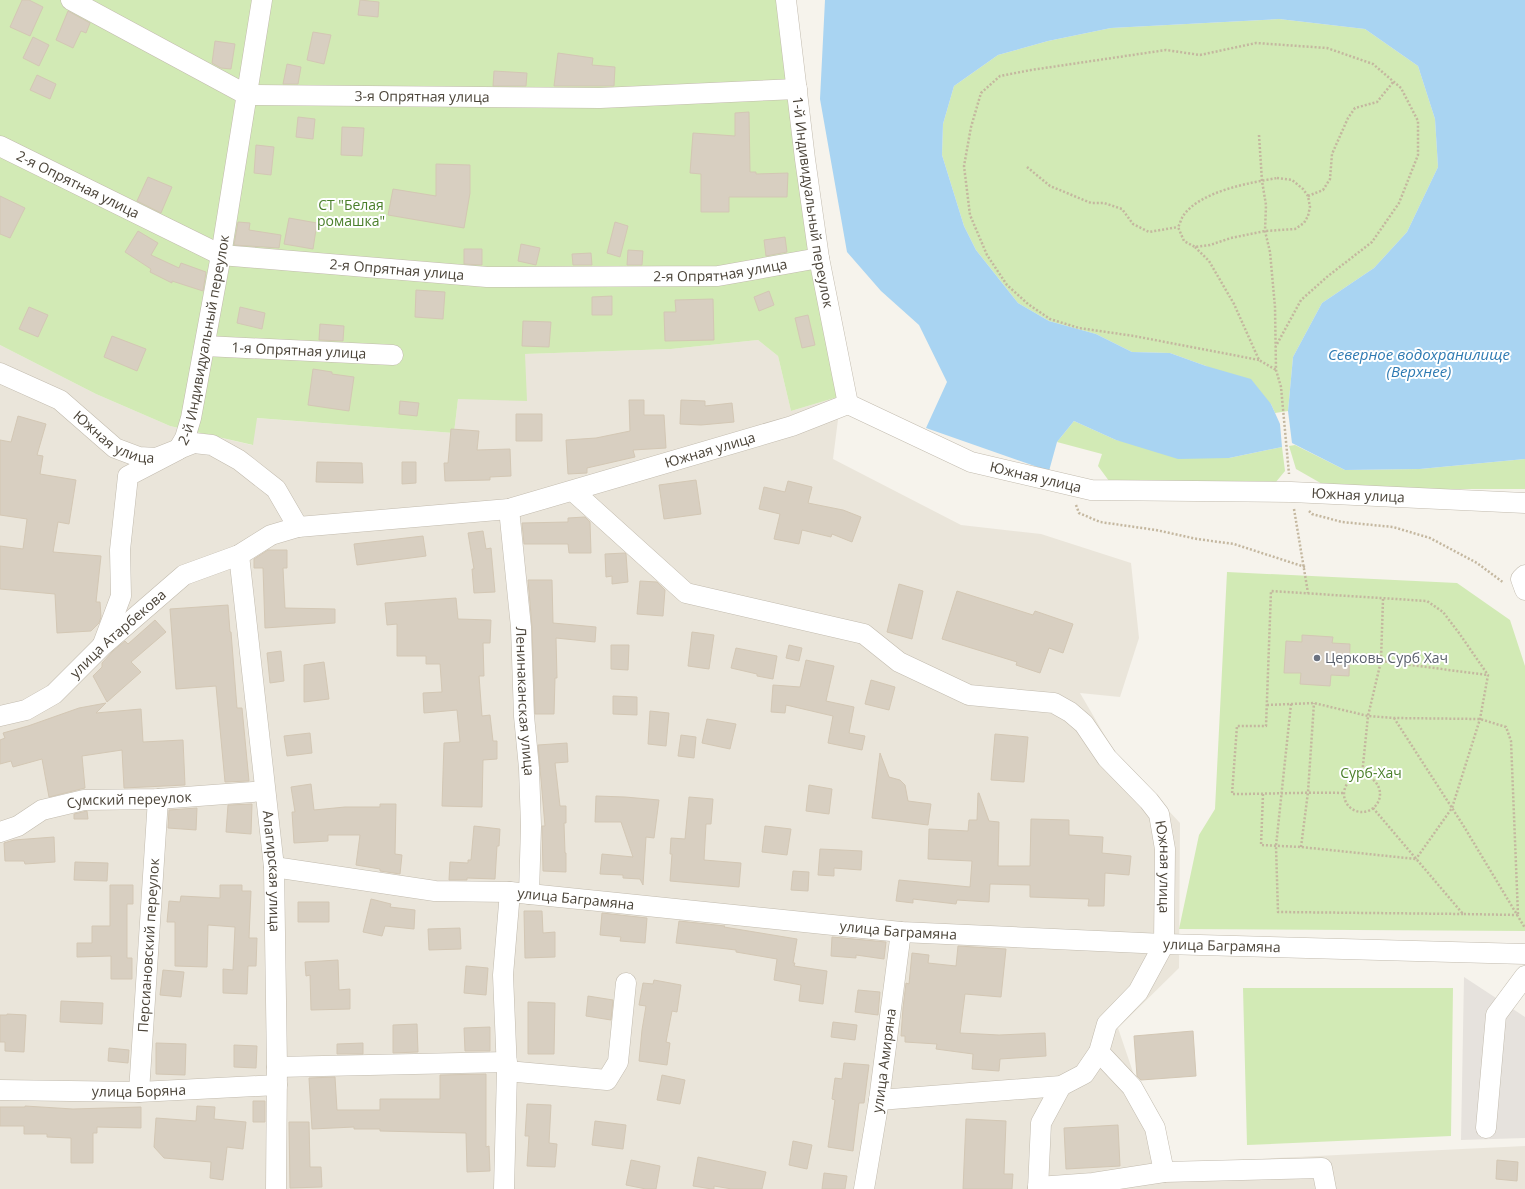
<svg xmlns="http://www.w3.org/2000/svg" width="1525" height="1189" font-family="'Open Sans',sans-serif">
  <rect width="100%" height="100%" fill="#f6f3ec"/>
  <path fill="#eae5da" d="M758 340 778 356 791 411 841 396 833 459 961 525 1041 534 1131 563 1139 638 1120 697 1080 693 1115 753 1180 823 1179 968 1118 1028 1136 1081 1172 1163 1525 1146V1189H0V345L96 394 170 426 252 445 256 418 454 433 458 399 525 354 671 349Z"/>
  <path fill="#e6e2dd" d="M1464 977 1525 1017V1138L1461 1140Z"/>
  <path fill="#d2eab5" d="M0 0H781L841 396 791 411 778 356 758 340 671 349 525 354 527 401 458 399 454 433 257 418 253 445 170 426 96 394 0 345Z
    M1279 19 1365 29 1418 66 1435 119 1438 167 1407 232 1374 268 1322 303 1293 357 1288 411 1275 413 1271 404 1206 366 1170 353 1132 352 1096 334 1049 321 1018 303 976 250 964 226 942 155 943 124 954 86 998 55 1048 41 1111 28Z
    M1074 421 1116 440 1229 458 1282 447 1285 471 1271 488 1112 485 1098 466 1102 454 1057 442Z
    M1295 445 1345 470 1420 469 1525 459V489H1331L1296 469 1289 446Z
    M1227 572 1457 583 1510 620 1525 666V931L1179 929 1199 835 1215 809Z
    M1243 988H1453L1451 1136 1247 1145Z"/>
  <path fill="#a9d4f2" d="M825 0H1525V459L1420 469 1345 470 1292 443 1288 411 1293 357 1322 303 1374 268 1407 232 1438 167 1435 119 1418 66 1365 29 1279 19 1111 28 1048 41 998 55 954 86 943 124 942 155 964 226 976 250 1018 303 1049 321 1096 334 1132 352 1170 353 1206 366 1251 379 1271 404 1280 424 1282 447 1229 458 1178 459 1116 440 1074 421 1057 442 1049 471 926 428 947 382 919 325 881 291 847 252 820 99Z"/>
  <path fill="#d8cfc1" stroke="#d3c7b4" d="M22 0H29L43 7 30 36 10 27Z
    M360 0 379 2 378 17 358 15Z
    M68 11 90 23 86 33 81 31 73 48 56 40Z
    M313 32 331 35 324 64 307 60Z
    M33 37 49 45 39 66 23 58Z
    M215 41 235 44 231 69 221 68 212 63Z
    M558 53 593 58 592 65 615 67 614 86H554Z
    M287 64 301 67 298 84H283Z
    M494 71 527 73 526 86H493Z
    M37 75 56 84 50 99 30 90Z
    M749 112 750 172H756V174L788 173 787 197H729V212H701V174L690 173 693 133 735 136V113Z
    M298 117 315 119 313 139 296 137Z
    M342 127 364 128 362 156 341 155Z
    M256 145 274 147 271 175 254 173Z
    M436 164 470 165V193L464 228 388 215 393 189 436 196Z
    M148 177 172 187 161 213 137 201Z
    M0 196 25 208 10 238 0 234Z
    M289 218 317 223 313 249 284 244Z
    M238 222 250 223 249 230 281 235 279 248 234 245Z
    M615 222 628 226 620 257 607 253Z
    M138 231 158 243 151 255 179 268 181 263 206 272 203 291 172 281V283L150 272 151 269 125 252Z
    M785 237 787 252 766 256 764 240Z
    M521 244 540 248 536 265 518 261Z
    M464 249H482V265L464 264Z
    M628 250 643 251 642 265H627Z
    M591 253 592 265H573L572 254Z
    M416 290 445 292 443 319 415 317Z
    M769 291 774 305 759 311 754 297Z
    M612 296V315H592V297Z
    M713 299 714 340 665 341 664 312H676L675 300Z
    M29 307 48 315 38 337 19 329Z
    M240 307 265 313 262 329 237 323Z
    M808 315 815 345 802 348 795 318Z
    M523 321 551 322 549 347 522 346Z
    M320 324 344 326 343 341 319 340Z
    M112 336 146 349 137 371 104 357Z
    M313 369 332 372V374L354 377 349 411 308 405Z
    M629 400H644V415H664L666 448 633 450 635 457 587 468V473L568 474 566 440 596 438 630 431Z
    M681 400 705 401V406L732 403 734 422 701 425 680 424Z
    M400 401 419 403 417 416 399 414Z
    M516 414H542V441H516Z
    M18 416 46 424 37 455 43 456 40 474 76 480 69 524 58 522 53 552 101 556 96 602H100L101 617 99 623 91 631 57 633 55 594 0 589V546L23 549 27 519 0 515V440L11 442Z
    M451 429 479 431 477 450 510 449 511 476 490 477V480L445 481 444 463H448Z
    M317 462 362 463 363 483 316 482Z
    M402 462H416V483L402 484Z
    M696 480 701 514 664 519 659 485Z
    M788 481 812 487 808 503 843 510 861 517 852 542 832 534 831 537 802 530 799 544 774 539 780 514 759 509 764 487 785 492Z
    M585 517 590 522 591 553H569L568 544H524L522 523 568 522V518Z
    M483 531 486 549 491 548 495 592 474 593 472 569H474L468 533Z
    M423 536 426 556 357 565 354 544Z
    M268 550H287V568H283L285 608 335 609V623L265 628 263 568H254V559Z
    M625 553 626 554 628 582 612 584V576L606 577 605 554Z
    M528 580H552L553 623 596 627 595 642 556 638 557 678H555L554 714H535L532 627Z
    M640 581 657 582 665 590 663 616 637 614Z
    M899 584 923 591 912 639 887 632Z
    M957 591 1033 615 1035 611 1073 624 1063 653 1049 648 1040 673 1016 665 1017 662 942 639Z
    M456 598 458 619 491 620 490 643H483L484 676H479L482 716 490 715 493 741H497V759L483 760 482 807 442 806 444 743 460 742 457 710 424 713 423 693 442 692 440 664H426V656H397V624L387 625 385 603Z
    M228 605 230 632H231L237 708H242L249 781 225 782 216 686 176 689 170 609Z
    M155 620 166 632 131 662 141 672 107 702 93 676 102 667V663L113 651 125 641 128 644Z
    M692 632 714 635 709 669 688 666Z
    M1302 635 1333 637 1332 643 1350 644 1349 676 1331 675 1330 686 1300 684 1301 673H1284L1286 641 1302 642Z
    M611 645H629L628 670 611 669Z
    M789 645 802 648 799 661 786 658Z
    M736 648 777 656 773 679 757 676V674L731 668Z
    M281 651 284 681 270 683 267 653Z
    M806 660 834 666 826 701 854 707 849 733 865 736 862 750 828 743 833 716 786 705 785 713 771 712 773 685 800 687Z
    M324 662 329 699 304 702V665Z
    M871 680 895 687 889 710 865 704Z
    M613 696 637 697V715L613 714Z
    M106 703 96 713 141 709 143 742 183 740 185 785 124 788 122 750 82 756 85 788 49 797 42 759 13 767 11 761 0 764V740L5 738 3 733 28 726 79 708Z
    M650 711 669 713 666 746 648 744Z
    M707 719 736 724 730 749 702 743Z
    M310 733 312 753 287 756 284 736Z
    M995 734 1028 737 1024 782 991 780Z
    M681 735 696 737 694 758 678 756Z
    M567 743 568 762 555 763 560 806H566V823H564L565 853H566V872L543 871 542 826H545L538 745Z
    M880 753 889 777 900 780 905 785 908 801 931 804 928 825 872 818Z
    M311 784 314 810 345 807H380V804H396L395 854 402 855 400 874 380 871V869L356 865 360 835H328V841L294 843 292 812H295L291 787Z
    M809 785 832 789 829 814 806 811Z
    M978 793H979L989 821 999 822 998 866H1030L1031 819 1069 820V835L1103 837 1102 853 1131 856 1129 875 1105 873 1104 906H1088L1089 899 1030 897V885L990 884 989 902 957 900 956 904 913 899V903L896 901 899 880 970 887 972 861 928 859 929 829 968 831 969 820H977Z
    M596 796 625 797 659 800 654 838 646 837 643 885 640 879 623 878V875L600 874 602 854 633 857 621 822H595Z
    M689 797 713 799 711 824H706L704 860 741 863 739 887 670 881 672 854H670L671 838 685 839Z
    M252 804 251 834 226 832 228 805Z
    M197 808 196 830 168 828 169 810Z
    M87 811 88 819H74V814Z
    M474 826 500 829 499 846H497L495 879 467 878V880H449L450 862 468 863V860H471Z
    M765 826 791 829 787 855 762 852Z
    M54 837 55 862 25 864 24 861H5L4 843 14 840Z
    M820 849 862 851 861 870 834 868V876L818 875Z
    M75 862 108 863 107 881 74 880Z
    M793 871 809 872 808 891 791 890Z
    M110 885H133V904H127V958H132V979H111V956L77 957V943H92V926H110Z
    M220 885H242V891H251L249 938H257L256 966H248L247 994 223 993V969L233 970 235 927 208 925 207 967 175 966V922H167L169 901 180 902 181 896 220 898Z
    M371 899 391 904 390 907 415 910 414 929 385 926 382 936 363 932Z
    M298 902H329V922H298Z
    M524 911H542L543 933 555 932V957L525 958Z
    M602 913 647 918 645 943 620 941 621 937 600 935Z
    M679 921 725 926 724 927 797 939 793 963H795L794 966 827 971 823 1004 799 1001 801 985 774 980 777 959 736 952V950L676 943Z
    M460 928 461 949 429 950 428 929Z
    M832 937 886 942 884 959 856 955V958L831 956Z
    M958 946 1006 949 1001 997 965 994 960 1033 999 1035 1045 1033 1046 1056 1000 1059 999 1071 972 1069 973 1054 936 1049 937 1044 905 1042V1036H901L903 1008 906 983 909 984 912 953 929 955 928 963 956 966Z
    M338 960 339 990 350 989V1009L311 1010 310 975 306 976 305 962Z
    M466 966 488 968 486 995 464 993Z
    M163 970 184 972 181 997 160 995Z
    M654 980 681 985 677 1012 672 1011 666 1042 670 1043 667 1065 639 1061 642 1030 646 1006 639 1005 643 983 653 984Z
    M858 990 880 992 878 1015 855 1012Z
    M588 996 613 1000 611 1020 586 1016Z
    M61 1001 103 1003 102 1024 60 1022Z
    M528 1002 555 1003 554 1054H528Z
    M7 1014 26 1015 24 1052 5 1051V1042H0V1015H7Z
    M833 1022 857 1025 855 1040 831 1037Z
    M417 1024 418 1052 393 1053V1025Z
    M490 1027V1051H465L464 1028Z
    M1193 1031 1196 1076 1141 1080 1137 1076 1134 1036Z
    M156 1043 186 1044 185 1075 156 1074Z
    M363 1043V1054H337V1044Z
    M234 1045 257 1046 256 1068 234 1067Z
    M109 1048 129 1050 128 1063 108 1061Z
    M844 1063 869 1065 864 1103H859L853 1151 828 1147 835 1100 832 1099 835 1078 842 1079Z
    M486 1074V1147L489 1146 490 1171 467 1172 466 1133 380 1131V1129H354V1127L312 1129 309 1078 335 1077 337 1110H380V1099H440V1075Z
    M662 1075 685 1080 680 1104 657 1100Z
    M253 1101H265V1122H253Z
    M527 1104 551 1105 549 1143 557 1144 555 1167 527 1166 529 1136H525Z
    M25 1106 73 1109 141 1107V1128L97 1127V1133H93V1163H71V1138L47 1137V1134H24V1126H0V1107H25Z
    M197 1106 215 1107 214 1119 246 1122 243 1149 227 1147 223 1180 210 1178 211 1162 164 1158 154 1147 156 1118 196 1121Z
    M966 1119 1006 1121 1004 1174H1013L1012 1189H963Z
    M595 1121 626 1125 623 1149 592 1145Z
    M289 1122H309L310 1167H321L322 1187 290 1188Z
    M1118 1125 1120 1166 1066 1169 1064 1128Z
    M793 1141 812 1145 807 1169 789 1165Z
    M698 1157 766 1172 762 1189H732L714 1186V1189H712L693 1186Z
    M631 1160 660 1166 656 1189H646L626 1185Z
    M1497 1160 1518 1162 1517 1181 1496 1179Z
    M824 1173 847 1176 845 1189H822Z"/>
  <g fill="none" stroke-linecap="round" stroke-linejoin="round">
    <defs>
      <g id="minor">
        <path id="s1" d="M71 0 247 95 600 98 797 89"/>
        <path id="s2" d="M786 0 805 159 819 258 848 404"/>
        <path id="s3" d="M0 146 221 255 487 277 718 276 819 258"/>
        <path id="s4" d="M205 346 393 355"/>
        <path id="s5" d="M0 373 60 400 115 448 139 457 156 458 194 443 212 445 239 460 276 489 298 527"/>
        <path id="s6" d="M573 491 686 593 864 634 899 662 969 695 1054 703 1070 712 1084 724 1107 758 1149 801 1159 814 1165 849 1164 944 1138 992 1107 1024 1099 1052 1084 1074 1061 1086 879 1100"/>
        <path id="s7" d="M509 509 521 627 524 716 529 768 531 826 529 894"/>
        <path id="s8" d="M239 555 274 867 277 1067 276 1189"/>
        <path d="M1525 575 1521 579 1525 590"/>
        <path id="s9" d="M103 644 121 596 120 550 128 476 178 450 185 438 191 418 221 255 262 0"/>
        <path id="s10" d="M0 716 26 710 54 694 102 646 184 575 239 555 271 535 298 527 509 509 792 426 848 404 971 462 1091 490 1291 492 1525 503"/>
        <path id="s11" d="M0 832 18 826 42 810 84 800 158 799 265 791"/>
        <path id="s12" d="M274 867 435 891 510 892 901 932 1164 944 1525 954"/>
        <path d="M1099 1052 1132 1087 1155 1128 1164 1172"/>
        <path d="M277 1067 507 1062"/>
        <path d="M507 1071 607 1080 618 1062 626 983"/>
        <path id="s13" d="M0 1090 139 1092 277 1085"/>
        <path id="s14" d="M139 1092 158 799"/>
        <path d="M1486 1128 1496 1015 1525 976"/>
        <path d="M1038 1187 1093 1183 1164 1172 1322 1168 1326 1189"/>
        <path d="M504 1189 507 1071 503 975 510 892"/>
        <path id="s15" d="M864 1189 879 1100 901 932"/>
        <path d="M1038 1189 1041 1123 1061 1086"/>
      </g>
    </defs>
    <use href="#minor" stroke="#c2bbae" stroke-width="21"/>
    <path stroke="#c4b79f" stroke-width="2.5" stroke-dasharray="2 2" stroke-linecap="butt" d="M1259 135 1262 181 1266 205 1265 231 1270 252 1275 307 1276 370 1281 387 1289 474
      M1027 167 1050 186 1091 203H1104L1122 209 1133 224 1149 232 1178 227
      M1277 178 1292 180 1303 189 1308 196 1310 207 1308 216 1304 223 1295 229 1265 231 1231 238 1210 245 1195 247 1184 241 1178 227C1180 224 1181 219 1183 216 1200 191 1249 183 1277 178Z
      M1308 196 1323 190 1330 179 1332 154 1348 118 1355 108 1377 102 1394 81
      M1195 247 1209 261 1234 304 1259 360 1276 370
      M1259 360 1134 336 1079 328 1050 319 1028 304 1007 285 987 255 970 215 964 166 971 127 981 93 1000 76 1031 70 1166 50 1200 55 1256 43 1327 48 1373 64 1401 88 1418 121V155L1399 203 1372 242 1328 276 1301 300 1276 346
      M1076 505 1079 513 1100 522 1156 530 1197 539 1234 544 1305 567
      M1294 509 1308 593
      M1309 511 1312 514 1342 522 1393 527 1430 538 1477 563 1504 583
      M1381 661 1487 675
      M1291 704 1276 846 1278 912 1463 914
      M1267 705 1314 703 1368 716 1394 718 1480 719 1506 727 1511 741 1518 915
      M1394 718 1463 825 1525 928
      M1362 775 1368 716 1381 661 1383 599
      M1344 794a18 18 0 1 1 36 0a18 18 0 1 1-36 0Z
      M1343 793C1306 792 1269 794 1232 794L1237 726H1266L1271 591 1427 601 1443 612 1459 633 1488 675 1480 719 1452 808 1416 859
      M1263 794 1261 845 1301 847 1416 859
      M1373 808 1463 914 1517 915
      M1301 847 1308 792 1314 703"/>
    <use href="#minor" stroke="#fff" stroke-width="20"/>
  </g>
  <circle fill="#6b7280" stroke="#fff" stroke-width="1.5" cx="1317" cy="658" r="4"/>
  <g text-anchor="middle" stroke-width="4" stroke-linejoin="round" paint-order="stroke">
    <g font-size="14" fill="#4b4439" stroke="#fff">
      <text dy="5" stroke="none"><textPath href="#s1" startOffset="375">3-я Опрятная улица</textPath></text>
      <text dy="5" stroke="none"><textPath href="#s3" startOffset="87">2-я Опрятная улица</textPath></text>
      <text dy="5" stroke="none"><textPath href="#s2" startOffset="204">1-й Индивидуальный переулок</textPath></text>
      <text dy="5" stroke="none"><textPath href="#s3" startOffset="747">2-я Опрятная улица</textPath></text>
      <text dy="5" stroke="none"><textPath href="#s3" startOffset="423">2-я Опрятная улица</textPath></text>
      <text dy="5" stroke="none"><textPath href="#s9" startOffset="342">2-й Индивидуальный переулок</textPath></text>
      <text dy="5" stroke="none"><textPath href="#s4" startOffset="94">1-я Опрятная улица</textPath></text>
      <text dy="5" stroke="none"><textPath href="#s5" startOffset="133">Южная улица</textPath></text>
      <text dy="5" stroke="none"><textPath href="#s10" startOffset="781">Южная улица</textPath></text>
      <text dy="5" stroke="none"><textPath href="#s10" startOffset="1129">Южная улица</textPath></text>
      <text dy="5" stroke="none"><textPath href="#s10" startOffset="1453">Южная улица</textPath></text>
      <text dy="5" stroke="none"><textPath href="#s10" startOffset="147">улица Атарбекова</textPath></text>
      <text dy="5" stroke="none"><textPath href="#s7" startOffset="193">Ленинаканская улица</textPath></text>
      <text dy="5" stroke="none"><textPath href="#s11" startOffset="136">Сумский переулок</textPath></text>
      <text dy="5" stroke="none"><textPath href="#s6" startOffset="750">Южная улица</textPath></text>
      <text dy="5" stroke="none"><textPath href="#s8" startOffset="318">Алагирская улица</textPath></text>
      <text dy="5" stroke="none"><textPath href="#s12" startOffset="304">улица Баграмяна</textPath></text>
      <text dy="5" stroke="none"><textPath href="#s12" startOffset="628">улица Баграмяна</textPath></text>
      <text dy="5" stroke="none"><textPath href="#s14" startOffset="147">Персиановский переулок</textPath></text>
      <text dy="5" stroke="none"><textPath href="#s12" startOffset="952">улица Баграмяна</textPath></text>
      <text dy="5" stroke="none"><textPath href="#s15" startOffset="130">улица Амиряна</textPath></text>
      <text dy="5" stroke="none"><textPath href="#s13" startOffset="139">улица Боряна</textPath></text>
    </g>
    <g font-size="14" fill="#4a7f2a" stroke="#fff">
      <text x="351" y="210">СТ "Белая<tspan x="351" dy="16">ромашка"</tspan></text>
      <text x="1371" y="778">Сурб-Хач</text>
    </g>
    <g font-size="14" fill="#5b616d" stroke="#fff" text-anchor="start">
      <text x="1325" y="663">Церковь Сурб Хач</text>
    </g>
    <g font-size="15" font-style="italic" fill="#2e7ab2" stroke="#fff">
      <text x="1419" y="360">Северное водохранилище<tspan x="1419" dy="17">(Верхнее)</tspan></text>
    </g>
  </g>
</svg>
